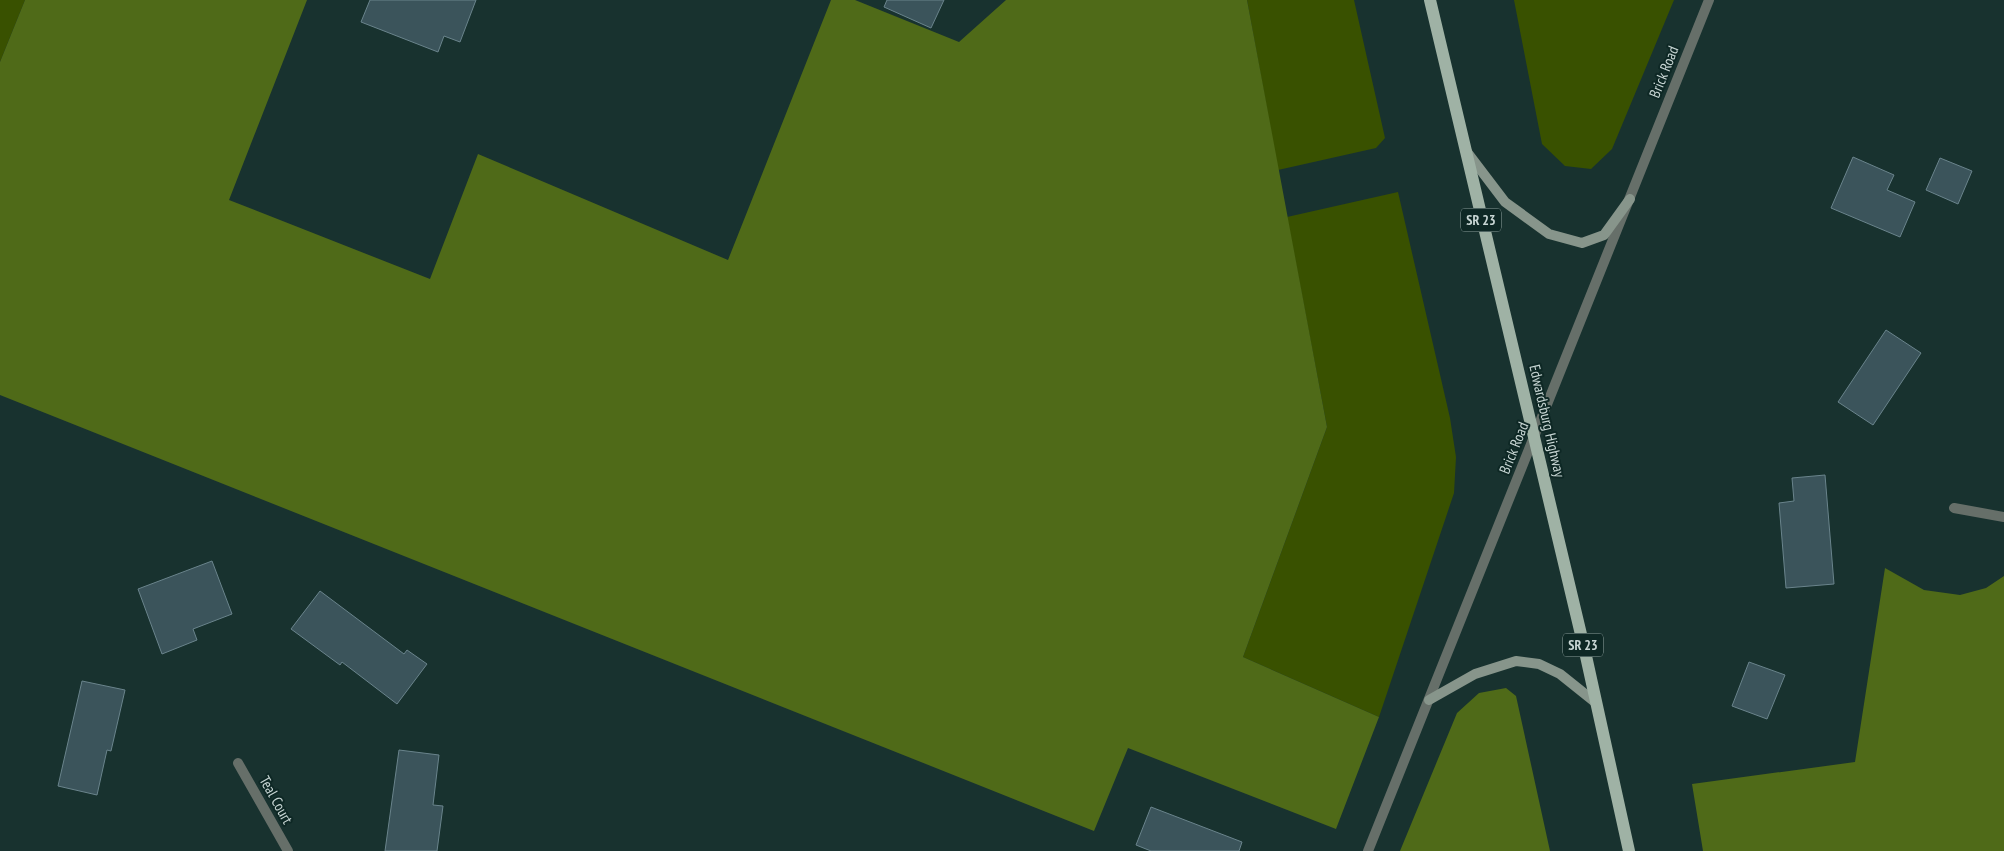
<svg xmlns="http://www.w3.org/2000/svg" width="2004" height="851" font-family="'PT Sans Narrow',sans-serif">
  <rect width="100%" height="100%" fill="#18322f"/>
  <path fill="#395100" d="M0 0H25L0 62Z
    M1247 0H1354L1385 138 1376 148 1278 170Z
    M1514 0H1674L1612 149 1591 169 1565 166 1542 144Z
    M1398 192 1450 418 1456 457 1454 493 1379 717 1243 657 1327 427 1287 217Z"/>
  <path fill="#4f6a18" d="M25 0H307L229 200 430 279 478 154 728 260 831 0H855L959 42 1006 0H1247L1327 427 1243 657 1379 717 1336 829 1128 748 1094 831 0 395V62Z
    M1885 568 1924 590 1960 595 1986 588 2004 576V851H1703L1692 784 1855 762Z
    M1506 688 1516 696 1550 851H1400L1457 713 1479 693Z"/>
  <path fill="#3b545b" stroke="#6a848c" d="M370 0H476L460 42 444 36 438 52 361 22Z
    M887 0H944L931 28 884 7Z
    M1853 157 1894 175 1887 190 1915 202 1900 237 1831 208Z
    M1940 158 1972 171 1958 204 1926 190Z
    M1886 330 1921 353 1873 425 1838 402Z
    M1825 475 1834 584 1786 588 1779 503 1794 501 1792 478Z
    M212 561 232 614 193 629 197 640 162 654 138 589Z
    M320 591 404 654 407 650 427 664 397 704 342 662 340 665 291 629Z
    M1749 662 1785 675 1767 719 1732 706Z
    M82 681 125 690 111 751 107 750 97 795 58 786Z
    M399 750 439 755 433 805 443 806 437 851H385Z
    M1151 807 1242 842 1239 851H1151L1136 845Z"/>
  <g fill="none" stroke-linecap="round" stroke-linejoin="round">
    <path stroke="#666f69" stroke-width="10" d="M1954 508 2004 517
      M238 763 288 851"/>
    <path stroke="#666f69" stroke-width="10" d="M1368 851 1709 0"/>
    <path stroke="#87958b" stroke-width="10" d="M1467 152 1505 202 1549 234 1582 243 1604 235 1630 199
      M1429 700 1475 674 1516 661 1539 664 1560 674 1595 702"/>
    <path stroke="#9fb2a5" stroke-width="12" d="M1430 0 1584 647 1629 851"/>
  </g>
  <g text-anchor="middle" stroke-width="4" stroke-linejoin="round" paint-order="stroke">
    <g fill="#0e2825" stroke="#90a2a0" stroke-width="1">
      <rect x="1461" y="208.5" width="40" height="23" rx="4"/>
      <rect x="1563" y="633.5" width="40" height="23" rx="4"/>
    </g>
    <g font-size="14" font-weight="bold" fill="#c8d6d4">
      <text x="1481" y="225">SR 23</text>
      <text x="1583" y="650">SR 23</text>
    </g>
    <g font-size="15" fill="#c8d6d4" stroke="#0e2825">
      <text transform="translate(1664 72) rotate(-68)" y="5">Brick Road</text>
      <text transform="translate(1547 421) rotate(77)" y="5">Edwardsburg Highway</text>
      <text transform="translate(1514 448) rotate(-68)" y="5">Brick Road</text>
      <text transform="translate(276 800) rotate(61)" y="5">Teal Court</text>
    </g>
  </g>
</svg>
